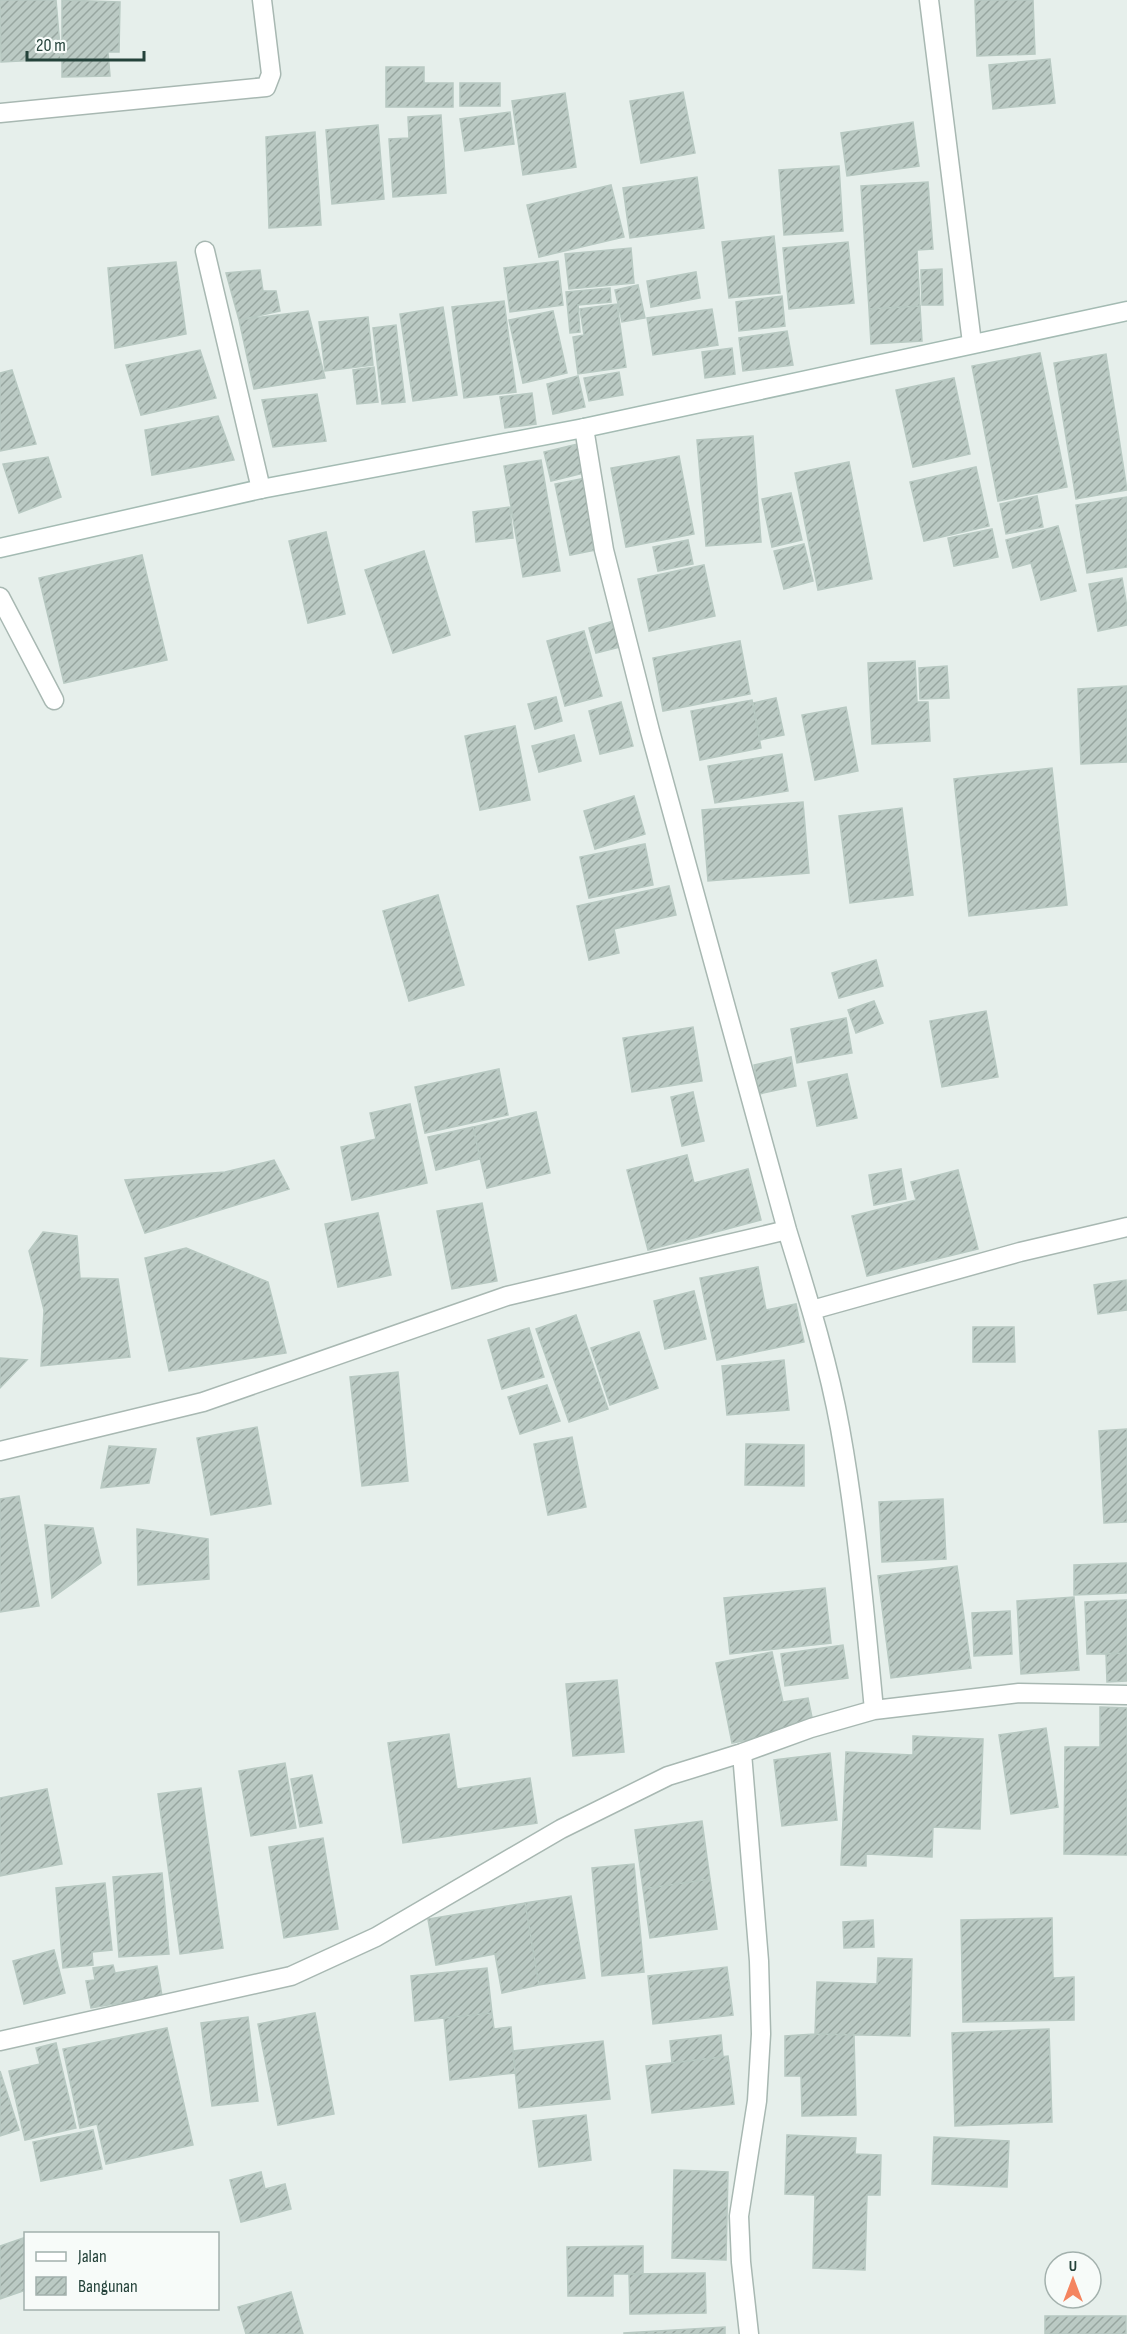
<svg xmlns="http://www.w3.org/2000/svg" width="1127" height="2334" font-family="'Sofia Sans Condensed',sans-serif">
  <defs>
    <pattern id="building-hatch" width="6" height="6" patternUnits="userSpaceOnUse" patternTransform="scale(1.5)"><rect width="6" height="6" fill="#bbcac4"/><path d="M-1 1l2-2M0 6l6-6M5 7l2-2" fill="none" stroke="#98a6a0"/></pattern>
  </defs>
  <rect width="100%" height="100%" fill="#e6efeb"/>
  <path fill="url(#building-hatch)" stroke="#b8c9c2" stroke-width="1.5" d="M0 0H56L61 59 1 62Z
    M62 0 120 2 119 52H108L110 76 62 77Z
    M975 0H1033L1035 54 977 56Z
    M1050 59 1055 103 993 109 989 65Z
    M386 67H424V83H453V107H386Z
    M460 83H500V106H460Z
    M683 92 695 153 641 163 630 101Z
    M565 93 576 167 523 175 512 101Z
    M510 112 514 144 465 151 460 119Z
    M441 115 446 193 393 197 389 139 409 138 408 117Z
    M913 122 919 166 847 176 841 133Z
    M378 125 384 199 332 204 326 130Z
    M315 132 321 225 269 228 266 137Z
    M839 166 843 231 784 235 779 170Z
    M697 177 704 228 630 238 623 188Z
    M928 182 933 249 917 250 920 306 869 309 861 186Z
    M611 185 624 237 539 257 527 205Z
    M774 236 780 293 729 298 722 242Z
    M848 242 854 303 789 309 783 248Z
    M631 248 634 283 569 289 565 254Z
    M558 261 563 305 510 312 504 268Z
    M176 262 186 334 115 348 108 268Z
    M942 269 943 305H922L921 270Z
    M260 270 263 291H276L280 311 239 320 226 273Z
    M696 272 700 298 651 307 647 281Z
    M638 285 645 318 622 322 615 290Z
    M610 288 611 302 578 305 580 332 570 333 566 292Z
    M782 296 785 326 739 331 736 302Z
    M504 301 516 392 464 398 452 307Z
    M617 304 626 367 578 374 573 337 584 335 580 309Z
    M920 306 922 341 871 344 869 309Z
    M443 307 457 395 413 401 400 314Z
    M712 309 718 345 653 355 647 318Z
    M308 311 325 378 254 389 239 320Z
    M553 311 567 373 523 383 509 320Z
    M368 317 373 365 325 371 319 322Z
    M396 325 405 402 382 404 373 328Z
    M787 331 793 365 743 371 739 338Z
    M732 348 735 374 705 378 702 352Z
    M200 350 216 398 141 415 126 365Z
    M1040 353 1067 487 998 501 972 366Z
    M1106 354 1127 490 1076 499 1054 363Z
    M374 367 378 402 357 404 353 370Z
    M12 370 36 444 0 451V373Z
    M619 372 623 395 589 401 584 378Z
    M578 376 585 407 553 414 547 384Z
    M954 378 970 454 913 467 896 390Z
    M532 393 536 424 505 428 500 397Z
    M317 394 326 441 273 447 262 400Z
    M218 416 234 460 152 475 145 430Z
    M753 436 761 542 706 546 697 440Z
    M578 444 584 473 551 481 544 452Z
    M679 456 694 534 626 547 611 468Z
    M48 457 61 497 19 513 3 464Z
    M541 460 560 571 523 577 504 466Z
    M849 462 872 579 818 590 795 473Z
    M976 467 989 526 924 541 910 482Z
    M586 478 601 549 570 555 555 484Z
    M791 493 802 540 772 547 762 499Z
    M1037 496 1043 527 1006 534 1000 504Z
    M1127 497V567L1087 573 1076 505Z
    M510 507 513 538 476 542 473 512Z
    M1058 526 1076 591 1041 600 1031 563 1013 568 1006 540Z
    M992 529 998 557 954 566 948 538Z
    M326 532 345 614 308 623 289 541Z
    M688 540 693 564 658 571 653 547Z
    M804 544 813 581 784 589 774 551Z
    M424 551 450 635 393 653 365 570Z
    M142 555 167 660 64 683 39 578Z
    M704 565 715 616 649 631 638 579Z
    M1122 578 1127 607V625L1098 631 1089 584Z
    M617 620 624 646 596 653 589 628Z
    M584 631 602 696 565 706 547 641Z
    M740 641 750 694 663 711 653 658Z
    M915 661 917 702H928L930 741 872 744 868 663Z
    M947 666 949 698 920 699 919 668Z
    M1127 686V762L1081 764 1078 689Z
    M556 697 562 721 535 729 528 704Z
    M776 698 784 735 760 740 753 703Z
    M752 700 761 748 700 760 691 711Z
    M621 702 633 746 600 754 589 711Z
    M846 707 858 771 815 780 802 715Z
    M515 726 530 800 480 810 465 736Z
    M574 735 581 761 539 772 532 746Z
    M782 754 788 791 715 803 708 766Z
    M1052 768 1067 905 969 916 954 779Z
    M634 796 645 834 595 849 584 811Z
    M803 802 809 873 708 881 702 810Z
    M902 808 913 895 850 903 839 816Z
    M645 844 653 885 589 898 580 857Z
    M669 886 676 915 614 929 619 953 589 960 577 906Z
    M438 895 464 985 409 1001 383 911Z
    M876 960 883 986 839 998 832 973Z
    M874 1001 883 1023 856 1033 848 1010Z
    M986 1011 998 1077 942 1087 930 1021Z
    M846 1018 852 1053 797 1063 791 1029Z
    M693 1027 702 1081 632 1092 623 1038Z
    M791 1057 796 1086 759 1094 754 1065Z
    M499 1069 508 1115 425 1133 415 1087Z
    M847 1074 857 1118 817 1126 808 1082Z
    M693 1092 704 1141 682 1146 671 1097Z
    M410 1104 427 1183 352 1200 341 1147 376 1139 370 1113Z
    M536 1112 550 1173 487 1188 473 1127Z
    M473 1127 480 1159 436 1170 428 1137Z
    M687 1155 694 1183 748 1169 761 1220 648 1250 627 1170Z
    M274 1160 289 1189 145 1233 125 1180 225 1172Z
    M901 1169 906 1199 874 1205 869 1175Z
    M958 1170 978 1249 867 1276 852 1216 916 1200 911 1182Z
    M482 1203 497 1281 452 1289 437 1211Z
    M378 1213 391 1275 338 1287 325 1224Z
    M43 1232 77 1236 80 1278 118 1279 130 1357 41 1366 44 1310 29 1251Z
    M186 1248 268 1282 286 1353 169 1371 145 1258Z
    M758 1267 766 1310 796 1304 804 1342 717 1360 700 1278Z
    M1126 1280 1127 1310 1098 1314 1094 1285Z
    M694 1291 706 1339 665 1349 654 1301Z
    M576 1315 608 1409 569 1422 536 1329Z
    M973 1327H1014L1015 1362H973Z
    M529 1328 544 1377 502 1389 488 1340Z
    M639 1332 658 1388 610 1405 591 1348Z
    M0 1358 27 1360 0 1388Z
    M784 1360 789 1410 727 1415 722 1366Z
    M398 1372 408 1481 362 1486 350 1377Z
    M547 1385 560 1421 520 1434 508 1397Z
    M257 1427 271 1504 211 1515 197 1438Z
    M1127 1429V1522L1104 1523 1099 1431Z
    M572 1437 586 1507 548 1515 534 1444Z
    M746 1444 804 1445V1486L745 1485Z
    M109 1446 156 1449 149 1483 101 1488Z
    M19 1496 39 1606 0 1612V1499Z
    M943 1499 946 1559 882 1562 879 1502Z
    M45 1525 93 1528 101 1563 52 1598Z
    M137 1529 208 1539 209 1579 138 1585Z
    M1127 1563V1593L1074 1595V1565Z
    M957 1566 971 1668 891 1678 878 1576Z
    M825 1588 831 1643 730 1654 724 1598Z
    M1074 1597 1079 1670 1021 1674 1017 1601Z
    M1127 1600V1653L1087 1654 1085 1602Z
    M1010 1611 1012 1654 974 1656 972 1613Z
    M843 1645 848 1678 785 1686 781 1654Z
    M772 1652 783 1702 808 1698 814 1727 732 1743 716 1663Z
    M1127 1653V1681L1107 1682 1106 1654Z
    M617 1680 624 1752 573 1756 566 1684Z
    M1100 1707 1127 1708V1855L1064 1854 1065 1747H1100Z
    M1046 1728 1058 1807 1011 1814 999 1735Z
    M449 1734 457 1789 530 1778 537 1823 403 1843 388 1743Z
    M913 1736 983 1739 980 1829 933 1827 932 1857 866 1854V1866L841 1865 846 1752 913 1755Z
    M830 1753 837 1820 782 1826 774 1760Z
    M285 1763 296 1828 251 1836 239 1771Z
    M312 1775 322 1823 300 1827 291 1779Z
    M201 1788 223 1948 180 1954 158 1794Z
    M47 1789 62 1864 0 1876V1798Z
    M702 1821 710 1879 643 1889 635 1830Z
    M323 1838 338 1929 284 1938 269 1847Z
    M634 1864 644 1972 602 1976 592 1868Z
    M162 1873 169 1954 119 1957 113 1877Z
    M710 1879 717 1929 650 1938 643 1889Z
    M105 1883 112 1950 92 1952 93 1965 63 1968 56 1888Z
    M571 1896 585 1978 539 1985 525 1903Z
    M525 1903 539 1985 502 1993 495 1954 436 1965 428 1919Z
    M1052 1918 1053 1978 1074 1977V2020L963 2022 961 1920Z
    M873 1920 874 1947 844 1948 843 1922Z
    M54 1950 65 1993 24 2004 13 1961Z
    M878 1958 912 1959 910 2036 815 2034 817 1982 877 1984Z
    M113 1965 115 1973 157 1966 162 1996 91 2008 86 1981 95 1980 93 1968Z
    M727 1967 733 2015 653 2024 648 1976Z
    M487 1968 492 2013 415 2021 411 1976Z
    M315 2013 334 2114 278 2125 258 2024Z
    M492 2013 494 2029 511 2027 515 2073 450 2080 444 2018Z
    M248 2017 258 2101 212 2106 201 2023Z
    M167 2028 193 2145 106 2164 97 2124 80 2128 63 2049Z
    M1049 2029 1052 2122 955 2126 952 2033Z
    M815 2034 854 2035 856 2115 802 2116 801 2076H785V2036Z
    M721 2035 723 2057 672 2063 670 2041Z
    M603 2041 610 2099 519 2108 513 2051Z
    M56 2043 76 2128 25 2140 9 2071 40 2064 36 2048Z
    M728 2056 734 2104 652 2113 646 2066Z
    M0 2071 19 2130 0 2136Z
    M586 2115 591 2160 539 2167 533 2121Z
    M93 2130 102 2169 41 2181 33 2142Z
    M787 2135 856 2138 855 2154 881 2155 880 2195H867L865 2270 813 2268 815 2195 785 2194Z
    M934 2137 1009 2141 1007 2187 932 2184Z
    M674 2170 728 2172 726 2260 672 2258Z
    M261 2172 265 2189 285 2184 291 2209 241 2222 230 2180Z
    M26 2237V2290L0 2299V2246Z
    M643 2246V2274H613V2296H568L567 2247Z
    M705 2273 706 2313 630 2314 629 2274Z
    M291 2292 303 2334H246L238 2307Z
    M1045 2316H1126V2334H1045Z
    M725 2327V2334H624V2333Z"/>
  <g fill="none" stroke-linecap="round" stroke-linejoin="round">
    <defs>
      <path id="street" d="M929 0 972 343
        M0 113 266 87 271 74 262 0
        M205 251 261 489
        M584 428 604 550 650 731 787 1230C807 1295 828 1361 840 1428 857 1522 865 1616 874 1710
        M0 597 54 700
        M812 1310 1020 1252 1127 1227
        M0 1451 203 1402 507 1296 787 1230
        M742 1753 759 1961 761 2034 757 2101 739 2216 741 2262 749 2334
        M0 2041 291 1976 376 1937 561 1829 668 1776 742 1753 811 1728 874 1710 1019 1693 1127 1695"/>
      <path id="secondary" d="M0 548 261 489 584 428 1127 311"/>
    </defs>
    <use href="#street" stroke="#a8b8b2" stroke-width="21"/>
    <use href="#secondary" stroke="#a4bbb3" stroke-width="21"/>
    <use href="#street" stroke="#fff" stroke-width="18"/>
    <use href="#secondary" stroke="#fff" stroke-width="18"/>
  </g>
  <rect x="24" y="2232" width="195" height="78" fill="#f7fbf9" stroke="#a3b1ad" stroke-width="1.5"/>
  <rect x="36" y="2252" width="30" height="9" fill="#ffffff" stroke="#a3b1ad" stroke-width="1.5"/>
  <text x="78" y="2262" font-size="18" fill="#24423a">Jalan</text>
  <rect x="36" y="2277" width="30" height="18" fill="url(#building-hatch)" stroke="#a3b1ad" stroke-width="1.5"/>
  <text x="78" y="2292" font-size="18" fill="#24423a">Bangunan</text>
  <g transform="translate(1073 2280)"><circle r="28" fill="#f7fbf9" stroke="#a3b1ad" stroke-width="1.5"/>
  <path d="M0-4.5L10 22L0 15L-10 22Z" fill="#f4845f"/>
  <text y="-9" font-size="16" font-weight="bold" text-anchor="middle" fill="#24423a">U</text>
  </g>
  <path d="M27 51v9h117v-9" fill="none" stroke="#24423a" stroke-width="3"/>
  <text x="36" y="51" font-size="18" fill="#24423a" stroke="#f7fbf9" stroke-width="4.5" paint-order="stroke">20 m</text>
</svg>
